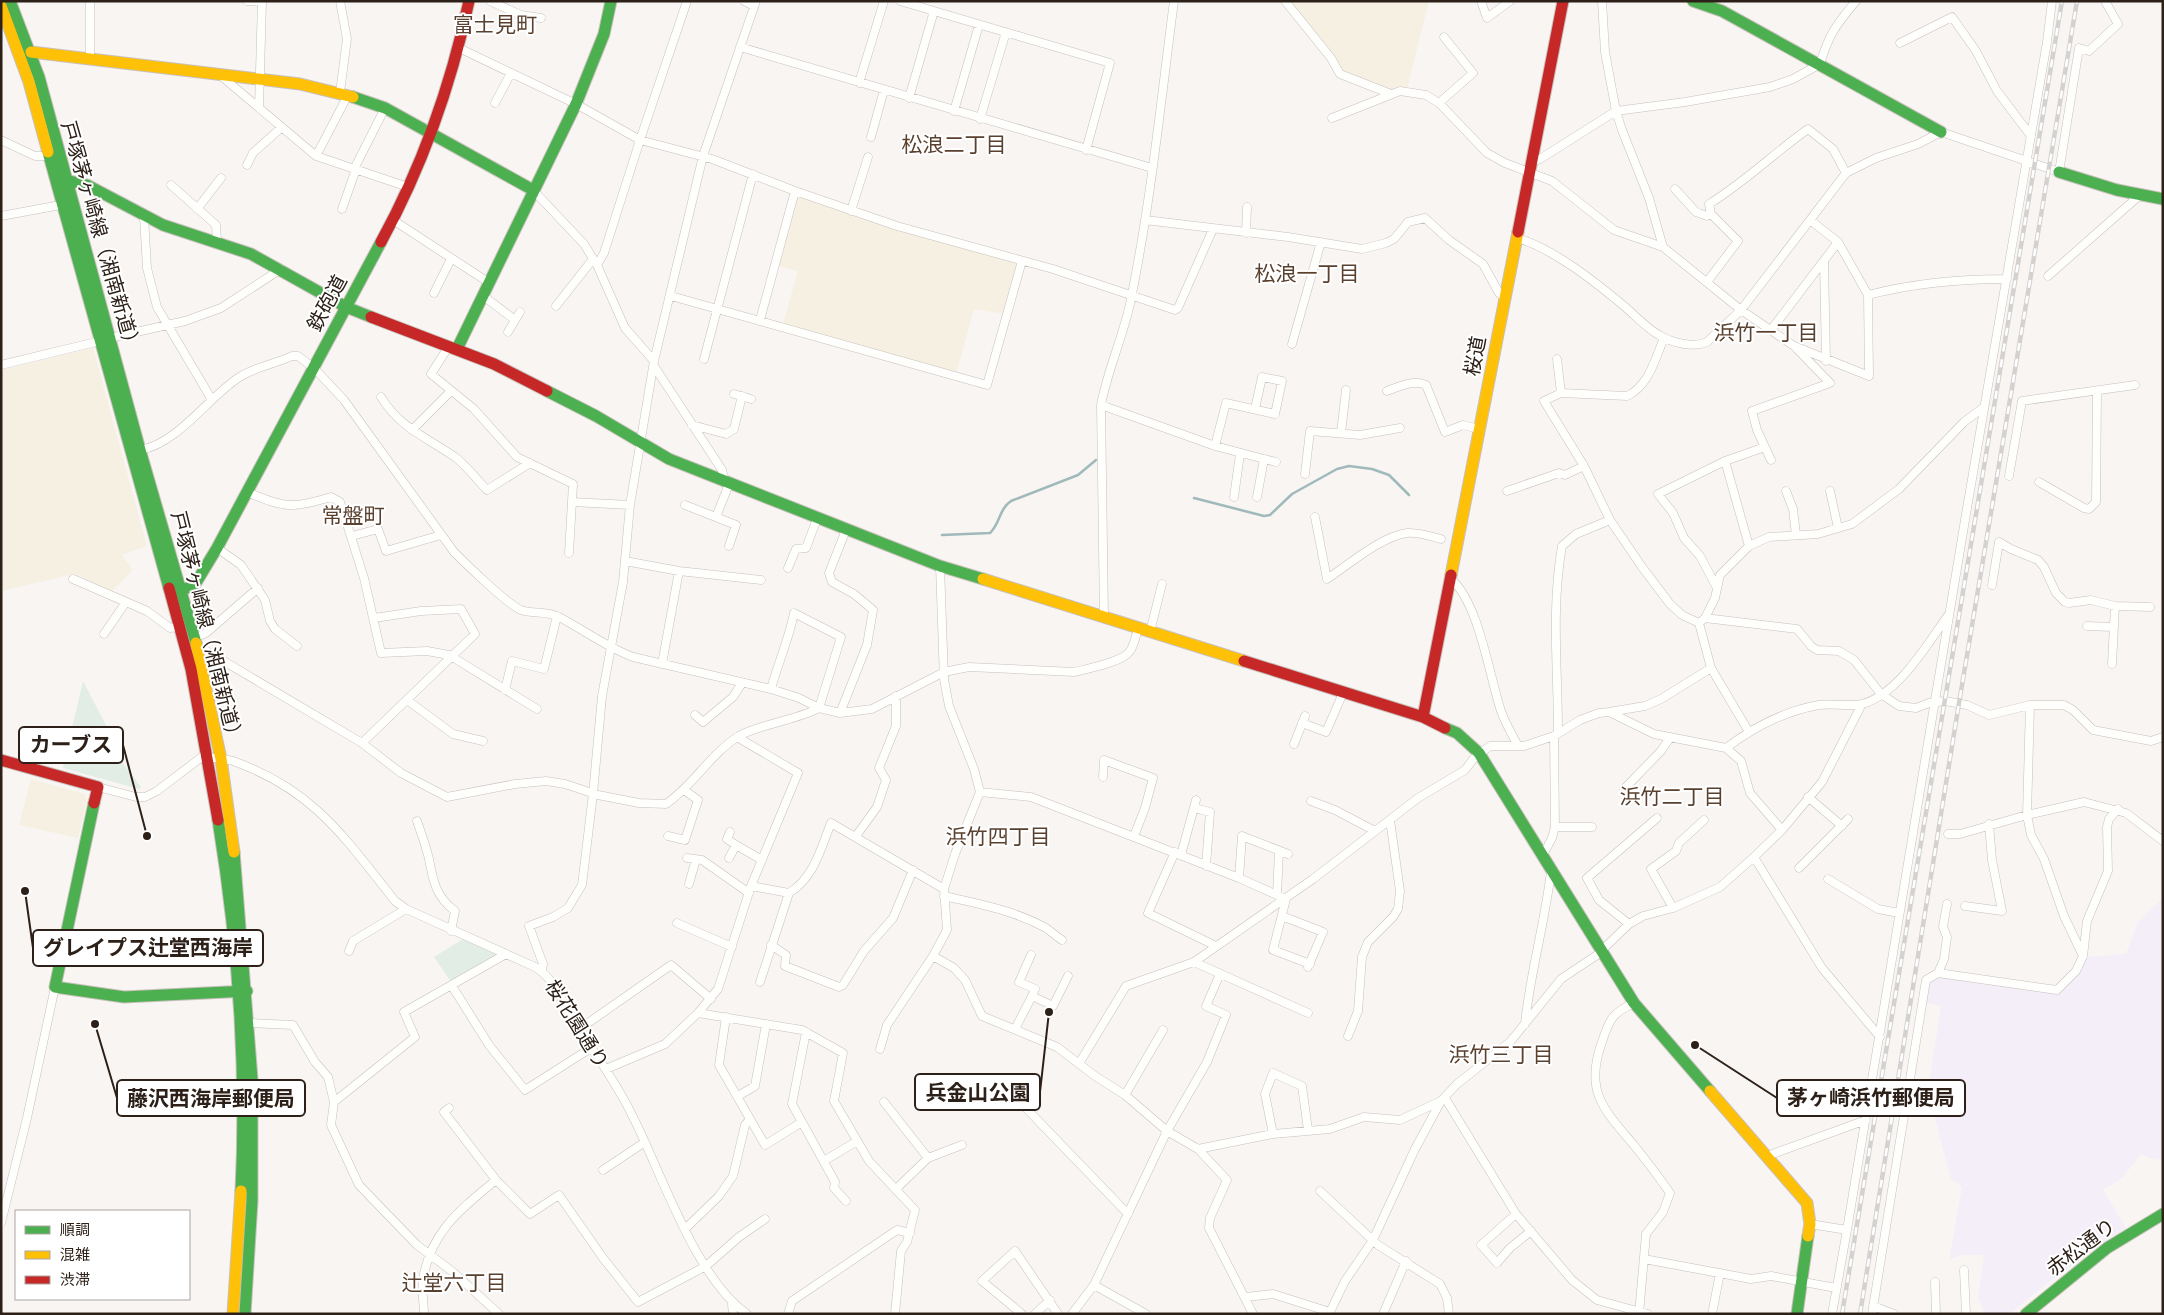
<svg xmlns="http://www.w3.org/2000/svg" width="2164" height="1315" font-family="'Zilla Slab','Noto Sans JP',serif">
  <rect width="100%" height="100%" fill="#f8f5f3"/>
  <path fill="#f3eef8" d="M2163 898V1160L2150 1158 2141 1154 2122 1178 2103 1190 2126 1228 2054 1278 2009 1314H1985L1978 1297 1984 1255H1961L1951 1259 1950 1255 1962 1187 1951 1179 1928 1091 1941 1006 1926 1003 1930 981 1937 976 2059 991 2086 957 2126 954 2138 922Z"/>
  <path fill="#f6f0e3" d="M1287 1H1429L1407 89 1388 90 1347 75 1326 45Z
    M799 196 1015 261 1017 264 1004 314 974 309 956 374 783 323 798 271 778 266 795 198Z
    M93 348 147 546 122 555 133 570 112 591 75 574 1 591V370Z
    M31 779 85 794 87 800 78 838 19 825Z"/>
  <path fill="#e2ede6" d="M83 681 112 737 107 742 141 787 139 789 63 768Z
    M463 939 499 954 452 983 434 957Z"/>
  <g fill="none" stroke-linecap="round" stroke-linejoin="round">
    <path stroke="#a0b9bb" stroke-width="2.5" d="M1194 498 1264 516 1270 515 1292 494 1337 469 1349 466 1372 469 1389 475 1409 495
      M942 535 990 533C1000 524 999 509 1011 501L1078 475 1096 460"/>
    <defs>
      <path id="street" d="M90 1V59
        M247 1 262 2
        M490 1 521 15 541 18
        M744 1 754 6
        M900 1 1110 63 1086 150
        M1285 1 1331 58 1340 74 1391 94
        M1481 1 1487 18 1510 1
        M1602 1 1605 52 1616 111 1622 130 1649 198 1663 247
        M1900 43 1952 17 1976 51 1997 91 2031 136
        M740 47 1152 168
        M459 48 576 104 640 140 712 159 795 191 897 226 1053 269 1175 310 1178 308 1213 229
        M220 75 316 156 408 187
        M859 83 884 1
        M340 92 347 39 340 1
        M909 98 934 11
        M495 103 511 73
        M1439 103 1473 73 1444 37
        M259 107 262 1
        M954 111 979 25
        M1332 118 1400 91 1426 95 1439 103 1487 153 1505 163 1552 181 1614 230 1663 247 1741 310 1794 346 1869 376 1868 295 1838 242 1810 220
        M980 119 1006 32
        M871 137 884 90
        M1 140 35 156H48
        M316 156 348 95
        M1532 162 1540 159 1616 111 1685 102 1770 87 1793 79 1820 64C1829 34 1836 25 1856 1
        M247 165 253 153 282 127
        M354 169 385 108
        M171 185 216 225 217 242
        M1675 189 1696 212 1707 216 1711 214 1709 204C1745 182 1774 153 1808 129L1833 149 1846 173
        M533 190 584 244 597 265 625 328 654 361
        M197 209 221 178
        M342 209 356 169
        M851 211 868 157
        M1 216 66 204
        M144 217 147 268 157 307 212 400
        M393 220 488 282
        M1145 220 1288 237 1362 249 1386 243 1394 239 1408 222 1425 218 1449 240 1483 264 1499 293 1505 298
        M1246 233 1247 207
        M1517 238C1554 249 1594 281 1624 306 1635 315 1646 328 1659 335 1672 343 1694 348 1707 342L1741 310 1846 173 1876 158 1918 144 1941 132 2059 172 2079 48 2089 51 2118 24 2105 1
        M1824 261 1826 361
        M597 265 604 253 640 140 687 1
        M2048 276 2140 195
        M1707 282 1738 241 1711 214
        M434 293 451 259
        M482 295 515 320
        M1868 295C1914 283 1960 279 2007 279
        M671 296 987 385 1022 261
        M556 306 593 259
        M760 320 795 191
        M1771 330 1838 242
        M508 332 520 312
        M110 338 185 321 221 308 281 269
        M1664 338C1655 359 1649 386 1627 396L1561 393 1544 401 1584 466 1610 520 1642 567 1670 604 1682 615 1699 623 1705 618 1797 629 1811 646 1817 650 1839 651 1854 660 1881 694 1899 706 1916 708 1929 703 1945 701 1967 705 1989 715 2030 705H2064L2073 710 2093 730 2151 741 2163 737
        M1292 344 1321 242
        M449 346 431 374 474 409 517 457 573 484 569 553
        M704 359 753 174
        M1557 359 1561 393
        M1 365 100 341
        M654 366 722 470 725 482
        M1387 391C1398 387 1415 379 1426 385L1445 432 1463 425 1479 429
        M734 394 751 399
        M381 397C400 428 426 437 455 457 467 466 477 480 487 490L530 463
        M1101 405 1215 446 1264 459 1257 497
        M692 425 726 434 734 429 742 396
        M412 430 451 391
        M1341 433 1346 390
        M1215 446 1226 403 1275 414 1282 381 1262 377 1255 409
        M140 450C177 444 208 398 238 378 254 367 275 364 292 356H298L314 368 344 400 454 552C466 564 507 604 521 610 533 614 547 611 559 617 584 630 606 647 633 657L771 689 799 698 819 708 840 713 872 709 944 672 969 667 1074 672C1087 669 1123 662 1130 651 1134 646 1136 635 1138 629
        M1264 459 1276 462
        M1771 460 1757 430 1752 411 1830 383 1797 349
        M1725 461 1749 546
        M1305 474 1310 431 1360 435 1400 428
        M2009 476 2022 401 2135 385
        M2039 482 2084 508 2089 509 2096 502 2097 392
        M1507 491 1559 473 1565 475 1584 466
        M1786 491 1793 509 1796 535
        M1830 491 1838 528
        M247 492C284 508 292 509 331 497L340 502 364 578 381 653 427 651 449 655 537 709
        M1234 497 1240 454
        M572 502 630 505
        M685 505 736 525 729 546
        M716 517 729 484
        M1315 517 1327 579C1348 565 1382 536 1407 533 1418 532 1431 536 1441 539
        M352 536 378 529 386 551 441 535
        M217 548 241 565 265 600 270 621 275 629 297 646
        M625 561 679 571 761 580
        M788 568 796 549 806 548 817 519
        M73 579 147 611 170 628 180 627
        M1451 579C1479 603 1489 675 1501 711 1505 723 1512 734 1518 746
        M1992 585 1999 542 2011 549 2038 560 2044 567 2056 593 2065 602 2069 603 2091 600 2115 606 2150 607
        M1716 586 1700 556 1684 538 1673 513 1658 494 1725 461 1765 447
        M1104 617 1101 405C1108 368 1124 335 1131 299 1151 201 1161 100 1174 1
        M1705 618 1715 598 1720 575 1749 546 1769 537 1818 534 1852 524 1899 489 1964 422 1984 407
        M1699 623 1711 668 1749 732
        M2087 626 2113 627
        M1150 632 1162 584
        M104 634 126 602
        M194 638 206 633 258 588
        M198 650H205L362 743 401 773 447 797 515 784 546 781 565 784 598 795 639 803 666 804C694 785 710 754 739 736 760 724 794 721 819 708L841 637 794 613C789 639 778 663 771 689
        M662 664 679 571
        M2112 664 2115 606
        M505 690 512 661 544 669 557 616
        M407 700 453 734 483 741
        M2030 705 2027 815 2031 835 2044 859 2064 916 2083 956
        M1609 712 1645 706 1661 699 1711 668
        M840 713 867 645 873 610 854 594 832 582 829 573 846 530
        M695 715 703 722 733 697 742 683
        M1302 723 1326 732 1343 693
        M1558 732C1558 670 1551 608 1562 546L1576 534 1610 520
        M362 743 475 634 461 609 421 611 374 618
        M1294 744 1305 716
        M1726 748 1741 761 1750 793 1782 830
        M1103 777 1104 760 1153 778 1145 808 1134 836
        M98 787 136 797H145L157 791 203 756C213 759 223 758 233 761 314 790 344 837 395 901L406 909 535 967C557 980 564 1007 577 1028 582 1036 588 1043 593 1050 607 1071 621 1092 632 1115 661 1171 695 1278 747 1314
        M1624 789 1661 751 1669 739
        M980 792 1031 797 1239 878 1286 899
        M1808 797 1842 826
        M1311 801 1335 810 1375 831
        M1194 808 1210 812 1206 866
        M417 821C421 833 426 846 429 859 433 881 436 897 455 911L451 931
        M1555 827H1592
        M730 832 727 839 736 845
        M1948 834H1960L2027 815 2084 802 2126 813 2163 841
        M668 836 685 840 698 800 684 790
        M856 836 877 807 886 780 879 768 896 726V696
        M1175 852 1148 913 1216 946
        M1181 855 1196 800
        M1543 855 1552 838 1555 827 1554 736
        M1754 857 1822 968 1880 1037
        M687 858 702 860 749 893
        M729 858 736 845 762 860
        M1799 868 1848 819
        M1239 878 1242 836 1288 854
        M1828 879 1878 909 1899 913
        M689 884 696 859
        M751 886 789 893C814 878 821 848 831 823L944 889
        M1277 895 1279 851
        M944 896C978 904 1013 910 1044 927 1050 930 1055 936 1062 940
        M1286 899 1273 950 1310 964
        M1965 906 2002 911 1992 860 1989 824
        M1673 908 1651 869 1676 851 1679 843 1704 820
        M1282 916 1323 932 1308 967
        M677 923 732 947
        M1629 924 1599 900 1587 878 1657 818
        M771 945 786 955 785 966 839 987 843 985 864 951 893 918 913 870
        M349 951 353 941 406 909
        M1031 955 1019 982 1035 989 1032 996
        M933 956 954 968 965 980 982 1016 1057 1047 1095 1076 1125 1095 1167 1131 1198 1149 1227 1180 1210 1218 1209 1228 1253 1314
        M1194 962 1308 1013
        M542 971 543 964 529 926 553 917 568 908 582 885 593 794 602 696 623 582 630 505 654 361 703 156 756 1
        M1938 973 1944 959 1947 937 1943 927 1947 904
        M760 982 789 893
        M452 986 489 1045 525 1090 591 1048
        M1634 1003C1612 1013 1609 1020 1602 1042 1584 1091 1604 1110 1633 1144 1646 1160 1658 1176 1670 1193L1663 1212 1646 1234 1639 1314
        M698 1013 802 1030 843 1053 834 1101 869 1161 915 1210 907 1242 901 1251 895 1314
        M726 1017 719 1065 765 1145 802 1122
        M249 1023 293 1025 315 1062 328 1077 334 1102 331 1125 359 1185 417 1245 453 1272 499 1314
        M1525 1024C1530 973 1545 923 1551 871
        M1015 1029 1032 996 1053 1006 1068 976
        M578 1030 671 965 711 999
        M806 1032 792 1104 835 1182 834 1188 846 1201
        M1348 1036 1358 1011 1362 957 1368 942 1393 917 1398 909 1400 891 1390 820
        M880 1049 887 1025 933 956 947 930 944 889 955 854 980 792 974 769 949 706 944 679 940 566
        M1080 1062 1126 986 1194 962 1313 879 1418 798 1465 770 1474 758 1490 746H1524L1554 736 1580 720 1599 713 1609 712 1654 734 1726 748C1754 727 1784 711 1819 705 1833 703 1848 707 1862 704 1898 695 1928 643 1949 614
        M606 1069 665 1044 698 1013 718 989 751 886 798 773 737 737
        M1125 1095 1163 1030
        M738 1096 755 1086 766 1024
        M1445 1098 1516 1214 1572 1280 1597 1300 1648 1314
        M334 1102 415 1037 404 1012 506 954
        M884 1102 928 1158
        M1023 1105 1128 1214
        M449 1108 444 1112 496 1180 530 1214 559 1195 603 1258 638 1302 706 1266 739 1237 765 1219
        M1273 1134 1265 1094 1273 1073 1302 1086 1308 1130
        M1198 1149 1273 1134 1330 1129 1364 1117 1400 1120 1441 1101
        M1767 1156 1866 1120
        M824 1161 857 1141
        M603 1170 645 1142
        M896 1189 928 1158 962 1145
        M1320 1191 1378 1245 1440 1284 1447 1298 1449 1314
        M1516 1214 1481 1245 1497 1263 1510 1248 1531 1231
        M1 1223 27 1118 55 987
        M1810 1224 1847 1230 1966 514 2047 42 2052 1
        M685 1229 719 1196 733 1176 745 1125 750 1119
        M1644 1259 1751 1279 1771 1276 1836 1288
        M1964 1270 1966 1314
        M1935 1282 1936 1314
        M1094 1285 1146 1314
        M1246 1297 1273 1294 1330 1312
        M732 1304 733 1314
        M1873 1306 1894 1314
        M424 1314C424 1303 421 1290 423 1279 431 1231 461 1209 496 1180
        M788 1314 792 1301 897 1230 910 1233
        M1022 1314 982 1281 1015 1251 1058 1314
        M1035 1314 1050 1300
        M1072 1314 1094 1285 1167 1131 1207 1062 1226 1015 1206 1006 1220 974
        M1329 1314 1345 1281 1373 1240 1415 1149 1441 1101 1457 1084 1510 1042 1561 979 1597 955 1629 924 1643 916 1673 908 1720 887 1754 857 1782 830 1822 782 1862 704
        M1383 1314 1406 1261
        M1712 1314 1720 1273
        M1832 1314 1847 1230
        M1872 1314 1926 980 1938 973 2057 990 2076 971 2083 956 2087 921 2108 871 2107 827 2109 819 2118 809"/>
      <path id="fast" d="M10 1 39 77 140 450 196 643
        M1693 1 1722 11 1941 132
        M353 97 385 108 533 190
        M48 152 169 588
        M2059 172 2117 190 2163 199
        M61 179 87 185 163 225 251 254 346 307 371 317
        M457 349 576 104 604 34 611 1
        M547 391 596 416 669 459 940 566 983 579
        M173 592 194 586 217 548 381 242
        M1445 728 1457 733 1479 753 1634 1003 1710 1091
        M94 803 55 987 124 997 247 991
        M218 820C238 942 247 1067 241 1191
        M234 852 252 1079V1201L245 1314
        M1797 1314 1808 1236
        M2026 1314 2107 1248 2163 1214"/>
      <path id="slow" d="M1 6 29 82 48 152
        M31 52 300 84 353 97
        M1451 575 1518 232
        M983 579 1244 661
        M196 643 221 759 234 852
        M1710 1091 1807 1203 1810 1224 1808 1236
        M233 1314 241 1191"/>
      <path id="jam" d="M1518 232 1563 1
        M381 242C422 167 451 85 469 1
        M371 317 494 364 547 391
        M169 588 191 669 218 820
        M1244 661 1423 717 1445 728
        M1423 717 1451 575
        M1 760 98 787 94 803"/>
    </defs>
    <use href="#street" stroke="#c8c0bb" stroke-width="9"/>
    <use href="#fast" stroke="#c8c0bb" stroke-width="13"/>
    <use href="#slow" stroke="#c8c0bb" stroke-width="13"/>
    <use href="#jam" stroke="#c8c0bb" stroke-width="13"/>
    <use href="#street" stroke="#fefefd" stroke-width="8"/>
    <use href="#fast" stroke="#4caf50" stroke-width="11"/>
    <use href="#slow" stroke="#ffc107" stroke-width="11"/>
    <use href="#jam" stroke="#c62828" stroke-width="11"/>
    <defs>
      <path id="rail" d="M1842 1314 2062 1
        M1860 1314 1959 703 2077 1"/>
    </defs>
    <use href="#rail" stroke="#d3d2d1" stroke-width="4.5"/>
    <use href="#rail" stroke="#fff" stroke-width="2.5" stroke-dasharray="8" stroke-linecap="butt"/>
  </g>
  <g text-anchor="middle" stroke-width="4" stroke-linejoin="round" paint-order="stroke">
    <g font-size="20" fill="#2c2018" stroke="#fff">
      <text transform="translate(101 237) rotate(74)" y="7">戸塚茅ヶ崎線（湘南新道）</text>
      <text transform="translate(327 303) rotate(-62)" y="7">鉄砲道</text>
      <text transform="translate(1475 356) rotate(-79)" y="7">桜道</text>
      <text transform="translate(207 628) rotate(76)" y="7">戸塚茅ヶ崎線（湘南新道）</text>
      <text transform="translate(577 1024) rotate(58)" y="7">桜花園通り</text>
      <text transform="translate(2081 1247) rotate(-37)" y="7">赤松通り</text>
    </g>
    <g font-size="21" fill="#5a402e" stroke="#fff">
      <text x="495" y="32">富士見町</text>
      <text x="954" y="152">松浪二丁目</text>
      <text x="1307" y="281">松浪一丁目</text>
      <text x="1766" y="340">浜竹一丁目</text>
      <text x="353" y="523">常盤町</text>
      <text x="1672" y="804">浜竹二丁目</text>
      <text x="998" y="844">浜竹四丁目</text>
      <text x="1501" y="1062">浜竹三丁目</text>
      <text x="454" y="1290">辻堂六丁目</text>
    </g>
  </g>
  <path fill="none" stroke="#2c2018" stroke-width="2" d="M147 836L123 745M25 891L33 948M1049 1012L1040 1092M1695 1045L1777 1098M95 1024L117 1098"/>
  <g fill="#2c2018" stroke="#fff" stroke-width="2">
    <circle cx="147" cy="836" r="5"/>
    <circle cx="25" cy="891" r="5"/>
    <circle cx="1049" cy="1012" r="5"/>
    <circle cx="1695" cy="1045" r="5"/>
    <circle cx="95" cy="1024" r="5"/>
  </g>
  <g fill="#fff" stroke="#2c2018" stroke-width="2">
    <rect x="19" y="727" width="104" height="36" rx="5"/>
    <rect x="33" y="930" width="230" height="36" rx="5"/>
    <rect x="915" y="1074" width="125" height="36" rx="5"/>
    <rect x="1777" y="1080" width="188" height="36" rx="5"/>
    <rect x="117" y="1080" width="188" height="36" rx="5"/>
  </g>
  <g font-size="21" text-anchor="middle" font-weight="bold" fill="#2c2018">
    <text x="71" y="752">カーブス</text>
    <text x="148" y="955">グレイプス辻堂西海岸</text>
    <text x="978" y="1100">兵金山公園</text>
    <text x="1871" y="1105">茅ヶ崎浜竹郵便局</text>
    <text x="211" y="1106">藤沢西海岸郵便局</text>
  </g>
  <rect width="2164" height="1315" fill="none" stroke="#2c2018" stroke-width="5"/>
  <rect x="15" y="1210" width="175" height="90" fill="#ffffff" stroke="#aba6a3"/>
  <rect x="25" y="1226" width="25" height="8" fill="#4caf50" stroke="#aba6a3"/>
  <text x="60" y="1235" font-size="15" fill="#2c2018">順調</text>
  <rect x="25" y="1251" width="25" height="8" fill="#ffc107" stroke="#aba6a3"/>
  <text x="60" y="1260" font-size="15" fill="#2c2018">混雑</text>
  <rect x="25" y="1276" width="25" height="8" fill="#c62828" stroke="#aba6a3"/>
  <text x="60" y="1285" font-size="15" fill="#2c2018">渋滞</text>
</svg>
